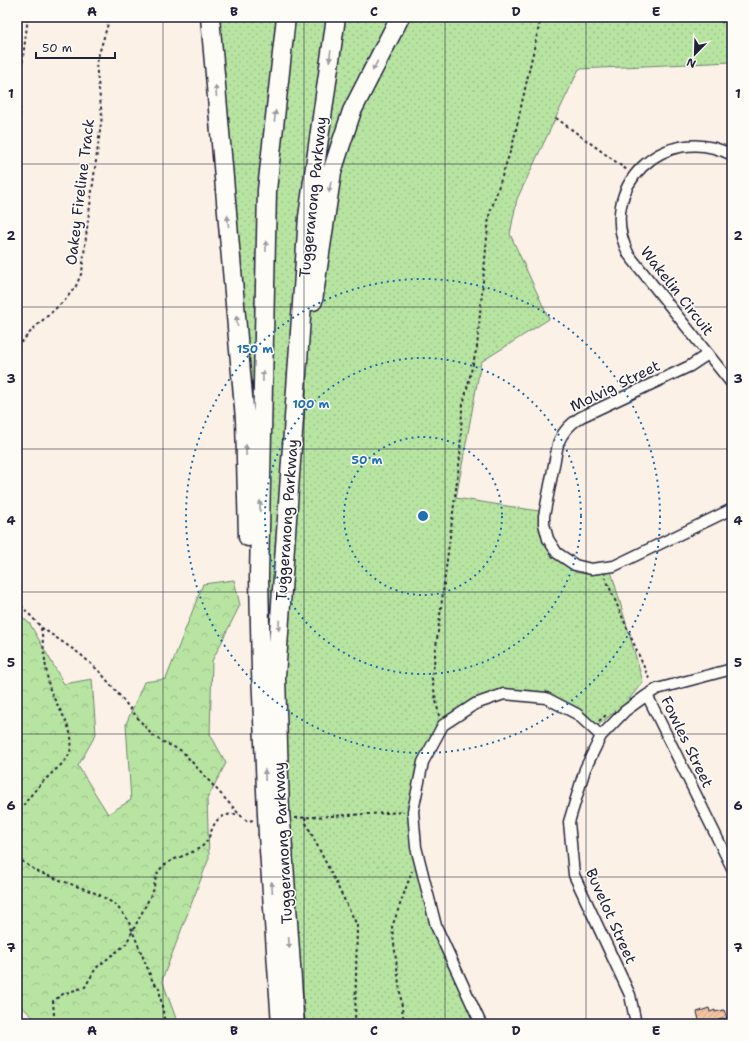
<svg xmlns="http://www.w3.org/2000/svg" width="749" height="1041" font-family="'Shantell Sans',sans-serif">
  <defs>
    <pattern id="green-dots" width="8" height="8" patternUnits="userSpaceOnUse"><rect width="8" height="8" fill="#b8e4a2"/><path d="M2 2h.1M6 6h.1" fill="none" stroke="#9ec38c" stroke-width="1.8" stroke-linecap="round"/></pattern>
    <pattern id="forest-crowns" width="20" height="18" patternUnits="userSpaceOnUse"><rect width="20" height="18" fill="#b8e4a2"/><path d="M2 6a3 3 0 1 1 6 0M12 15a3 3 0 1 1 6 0" fill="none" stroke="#9ec38c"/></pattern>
    <pattern id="building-hatch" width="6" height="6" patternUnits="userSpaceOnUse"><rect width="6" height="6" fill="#f2c4a2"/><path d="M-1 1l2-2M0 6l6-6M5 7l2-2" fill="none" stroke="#cfa88c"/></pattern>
  </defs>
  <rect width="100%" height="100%" fill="#fbf1e6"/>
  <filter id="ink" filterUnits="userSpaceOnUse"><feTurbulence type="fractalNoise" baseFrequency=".025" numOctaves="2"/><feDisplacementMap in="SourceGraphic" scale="8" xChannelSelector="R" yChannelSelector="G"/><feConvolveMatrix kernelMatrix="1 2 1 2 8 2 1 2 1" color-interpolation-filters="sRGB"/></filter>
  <g filter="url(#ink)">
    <path fill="url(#green-dots)" stroke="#6d836e" d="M214 17H732V62L579 69 517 199 510 234 549 319 481 362 456 498 545 512 555 551 576 573 611 571 643 682 625 704 597 726 578 711 503 691 441 723 410 811 411 849 430 925 475 1024H300L290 831 280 669 253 523Z"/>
    <path fill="url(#forest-crowns)" stroke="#6d836e" d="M234 580 240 605 212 661 210 734 226 763 207 799 209 858 162 980 178 1024H40L17 1002V612L30 624 64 684 92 679 96 734 78 766 108 814 131 800 126 724 144 682 166 679 203 584Z"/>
    <path fill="url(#building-hatch)" stroke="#22223b" d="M709 1008 710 1012 715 1010V1012L724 1010 727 1018 718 1020 719 1024H700L697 1012Z"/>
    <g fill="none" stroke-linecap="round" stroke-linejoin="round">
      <defs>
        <path id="street" d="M732 155C665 120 594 188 629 255L732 384
          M708 354 690 366 581 417C570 424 562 432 558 444L544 516V524L548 539 557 553 575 565 591 569 614 566 732 509
          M647 695 732 868
          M481 1024 436 926 416 847 413 811 423 762 443 725 475 704 504 694 546 698 577 714 601 736
          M636 1024 630 995 574 875 569 822 585 769 601 736 625 711 647 695 657 689 732 669"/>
        <path id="highway" d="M210 17 245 419 248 537
          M313 301 332 172 340 147 352 111 400 17
          M280 813 276 676 308 217 336 17
          M267 814 261 671 259 577 267 190 286 17
          M282 834 295 1024
          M268 835 281 1024"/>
      </defs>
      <use href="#street" stroke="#22223b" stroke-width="13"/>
      <use href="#highway" stroke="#22223b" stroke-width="21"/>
      <path stroke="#22223b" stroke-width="2" stroke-dasharray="3 3" stroke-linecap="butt" d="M716 17 732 30
        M556 118 627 170
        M17 152 20 133V81L28 17
        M17 347 34 328 65 300 76 286 82 272 87 228 102 116 96 64 110 17
        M605 577 650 681
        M17 601 42 628 80 654 101 673 151 734 161 741 182 751 239 814 247 821 254 820
        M439 716 432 679 460 457 462 409 477 347 489 216 513 143 541 17
        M599 721 606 715
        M17 816C25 801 37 787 50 775 55 770 63 764 67 758 82 734 55 708 49 686 45 667 44 647 41 628
        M305 817 306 823 357 925 355 1024
        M295 818 404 812
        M17 850 23 862 38 872 98 894 116 905 128 920 153 982 159 988 165 1024
        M54 1015 53 1001 63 994 85 987 96 968 126 944 154 889C155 857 181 861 201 847 213 840 209 821 224 816 229 814 235 814 239 814
        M404 1024 392 927 412 871"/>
      <use href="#street" stroke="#fdfcf7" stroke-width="10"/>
      <use href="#highway" stroke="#fdfcf7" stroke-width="18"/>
      <defs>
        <path id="highway-bridge" d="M280 813 282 834
          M267 814 268 835"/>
      </defs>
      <use href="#highway-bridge" stroke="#22223b" stroke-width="21" stroke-linecap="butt"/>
      <use href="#highway-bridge" stroke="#fdfcf7" stroke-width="18"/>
    </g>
    <defs><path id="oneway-solid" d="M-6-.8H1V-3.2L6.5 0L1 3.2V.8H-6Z"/></defs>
    <g fill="#9a9aa2">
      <use href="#oneway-solid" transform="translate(330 56) rotate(98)"/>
      <use href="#oneway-solid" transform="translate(375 66) rotate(117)"/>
      <use href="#oneway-solid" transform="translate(216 91) rotate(-95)"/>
      <use href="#oneway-solid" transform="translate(275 116) rotate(-84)"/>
      <use href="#oneway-solid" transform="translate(330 187) rotate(99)"/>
      <use href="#oneway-solid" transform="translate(228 221) rotate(-95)"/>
      <use href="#oneway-solid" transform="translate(266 246) rotate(-89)"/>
      <use href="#oneway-solid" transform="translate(237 321) rotate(-95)"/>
      <use href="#oneway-solid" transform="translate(263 376) rotate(-89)"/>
      <use href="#oneway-solid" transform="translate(246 450) rotate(-91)"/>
      <use href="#oneway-solid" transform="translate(260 506) rotate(-89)"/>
      <use href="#oneway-solid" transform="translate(279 625) rotate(94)"/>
      <use href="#oneway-solid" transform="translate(265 775) rotate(-92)"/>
      <use href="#oneway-solid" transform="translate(272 887) rotate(-94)"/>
      <use href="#oneway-solid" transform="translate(289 943) rotate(86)"/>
    </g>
  </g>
  <path fill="none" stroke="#22223b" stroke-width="1" stroke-opacity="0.55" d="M163 17V1024M304 17V1024M445 17V1024M586 17V1024M17 164H732M17 307H732M17 449H732M17 592H732M17 734H732M17 877H732"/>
  <g fill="none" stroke="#1f6fb2" stroke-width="2" stroke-dasharray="2 4">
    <circle cx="423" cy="516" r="79"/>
    <circle cx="423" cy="516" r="158"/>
    <circle cx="423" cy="516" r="237"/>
  </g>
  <g text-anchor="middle" stroke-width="3" stroke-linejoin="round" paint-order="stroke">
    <g font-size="15" fill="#22223b" stroke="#fdfcf7">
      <text transform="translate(80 192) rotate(-83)" y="5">Oakey Fireline Track</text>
      <text transform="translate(313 197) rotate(-84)" y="5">Tuggeranong Parkway</text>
      <text transform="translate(677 291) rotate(52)" y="5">Wakelin Circuit</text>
      <text transform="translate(615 386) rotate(-26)" y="5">Molvig Street</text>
      <text transform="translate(287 520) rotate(-86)" y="5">Tuggeranong Parkway</text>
      <text transform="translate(687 742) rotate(64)" y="5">Fowles Street</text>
      <text transform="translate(283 843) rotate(-93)" y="5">Tuggeranong Parkway</text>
      <text transform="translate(611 916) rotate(66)" y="5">Buvelot Street</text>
    </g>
  </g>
  <circle cx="423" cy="516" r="6" fill="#1f6fb2" stroke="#fdfcf7" stroke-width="2"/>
  <g font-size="12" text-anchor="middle" font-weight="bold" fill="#1f6fb2" stroke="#fdfcf7" stroke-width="3" stroke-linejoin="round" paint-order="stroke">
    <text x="255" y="353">150 m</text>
    <text x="311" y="408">100 m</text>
    <text x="367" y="464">50 m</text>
  </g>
  <rect width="749" height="1041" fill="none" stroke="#fdfcf7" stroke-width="44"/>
  <g transform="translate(695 54) rotate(203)" stroke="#fdfcf7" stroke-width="3" paint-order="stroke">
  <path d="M0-3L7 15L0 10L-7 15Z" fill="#22223b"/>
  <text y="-6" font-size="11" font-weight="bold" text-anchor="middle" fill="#22223b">N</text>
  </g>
  <path d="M36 52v6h79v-6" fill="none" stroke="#22223b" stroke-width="2"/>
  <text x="42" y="52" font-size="12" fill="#22223b" stroke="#fdfcf7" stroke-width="3" paint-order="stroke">50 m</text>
  <rect x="22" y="22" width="705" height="997" fill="none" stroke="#22223b" stroke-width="1.5"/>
  <g font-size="13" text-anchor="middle" font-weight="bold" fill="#22223b">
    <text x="92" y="16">A</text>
    <text x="234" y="16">B</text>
    <text x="374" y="16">C</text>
    <text x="516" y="16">D</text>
    <text x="656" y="16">E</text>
    <text x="11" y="98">1</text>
    <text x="738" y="98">1</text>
    <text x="11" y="240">2</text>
    <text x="738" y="240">2</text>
    <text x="11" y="383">3</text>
    <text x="738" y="383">3</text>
    <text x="11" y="525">4</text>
    <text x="738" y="525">4</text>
    <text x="11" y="667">5</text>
    <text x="738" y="667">5</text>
    <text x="11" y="810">6</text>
    <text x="738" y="810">6</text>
    <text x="11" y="952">7</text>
    <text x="738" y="952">7</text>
    <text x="92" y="1035">A</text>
    <text x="234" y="1035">B</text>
    <text x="374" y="1035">C</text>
    <text x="516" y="1035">D</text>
    <text x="656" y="1035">E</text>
  </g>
</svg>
